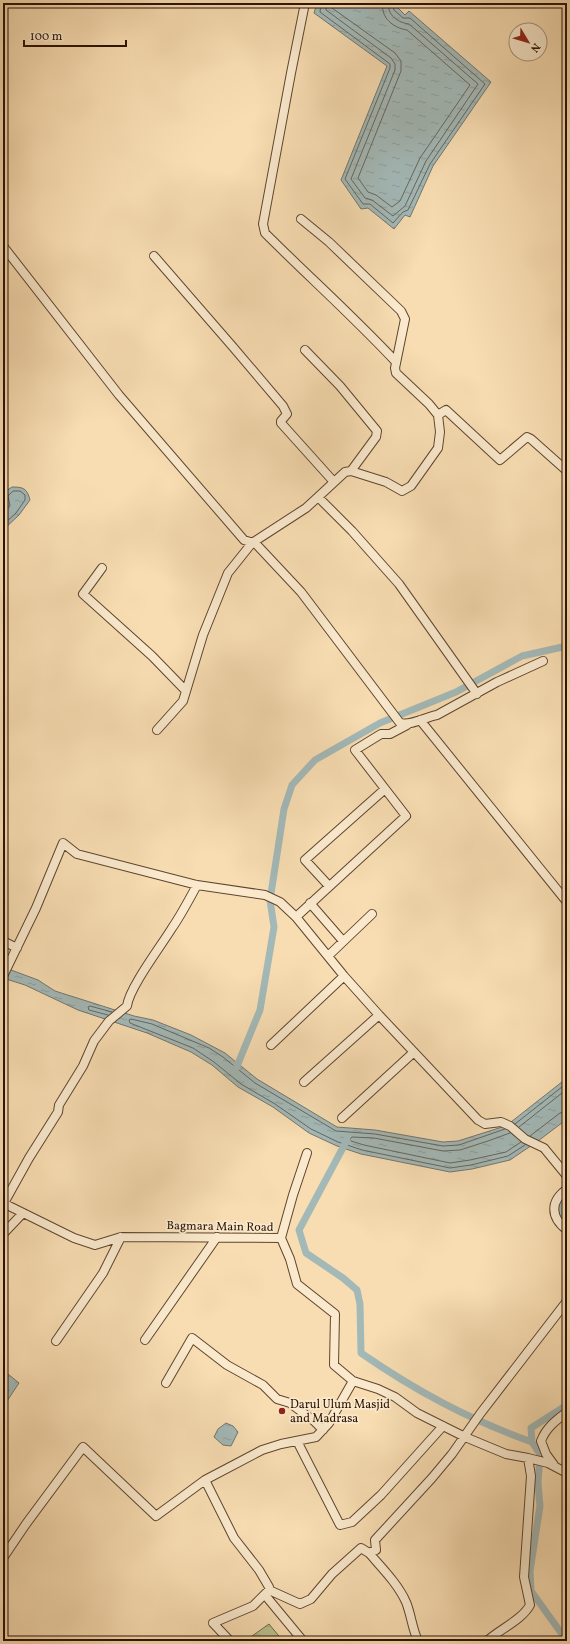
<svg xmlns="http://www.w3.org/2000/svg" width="570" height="1644" font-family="Vollkorn,serif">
  <defs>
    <pattern id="park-tufts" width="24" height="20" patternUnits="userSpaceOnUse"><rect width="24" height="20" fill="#bac28e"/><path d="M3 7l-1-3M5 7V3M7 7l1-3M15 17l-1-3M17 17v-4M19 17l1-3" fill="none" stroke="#a0a679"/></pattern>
    <pattern id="water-ripples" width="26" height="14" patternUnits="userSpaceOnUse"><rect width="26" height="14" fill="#a3b9b8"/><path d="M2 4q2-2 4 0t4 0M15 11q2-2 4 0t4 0" fill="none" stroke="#8c9e9d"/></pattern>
  </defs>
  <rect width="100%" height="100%" fill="#f8ddb2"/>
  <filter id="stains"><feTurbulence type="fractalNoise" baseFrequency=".005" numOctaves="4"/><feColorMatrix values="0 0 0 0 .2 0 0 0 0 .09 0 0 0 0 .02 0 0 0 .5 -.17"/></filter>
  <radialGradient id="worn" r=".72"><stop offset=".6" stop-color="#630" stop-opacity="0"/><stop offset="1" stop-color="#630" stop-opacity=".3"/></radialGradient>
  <path fill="url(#park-tufts)" stroke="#726a48" d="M269 1624 283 1641H245Z"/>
  <path fill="url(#water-ripples)" stroke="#73766f" d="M317 3H400L397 7 405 15 409 11 491 82 433 166 410 217 405 215 394 229 368 208 361 209 341 180 387 66 314 13Z
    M12 487C23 487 27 488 30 500L19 515 3 530V507L6 504 3 493Z
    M3 967 38 980 55 991 134 1016 153 1020 191 1035 225 1053 257 1079 337 1127 375 1130 443 1142 458 1141 499 1128 511 1122 567 1078V1119L538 1141 510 1160 472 1169 450 1172 361 1154 337 1146 309 1133 273 1107 238 1087 212 1065 191 1052 147 1033 78 1010 25 985 3 978Z
    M567 1197V1227C560 1220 556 1213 558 1203Z
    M3 1370 19 1383 3 1407Z
    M226 1423 233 1426 238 1432 231 1446 223 1445 214 1437 218 1429Z"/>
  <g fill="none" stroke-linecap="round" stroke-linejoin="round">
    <path stroke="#67665d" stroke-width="1" d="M321 3 320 12 390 64V68L345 179 363 204H370L393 223 403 212 408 210 430 164 485 84 410 18H403L394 10 393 7 395 3
      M326 3V10L391 58 395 64V70L351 179 365 198 372 200 393 216 405 206 426 161 478 84 409 24C399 23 386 15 389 3
      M332 3V8L395 53 401 61V71L358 178 368 192 376 195 392 207 400 201 420 158 470 85 407 30C394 28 380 18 383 3
      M3 510 6 509 10 506 8 496 13 491H20L25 495V500L16 513 3 525
      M108 1015 89 1010 88 1007 90 1006 112 1012
      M515 1124 567 1083
      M519 1127 567 1089
      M505 1129 459 1145 443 1146 375 1134 336 1131 255 1083 223 1057 209 1048 152 1024 131 1019 129 1020 130 1023 193 1048 214 1062 241 1084 275 1104 311 1129 338 1142 362 1150 450 1168 471 1165 508 1156 525 1145
      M510 1133 488 1141 460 1150 443 1151 374 1138 352 1137 350 1139 351 1141 364 1145 450 1163 470 1160 506 1152 521 1142
      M530 1136 560 1113 567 1111"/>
    <path stroke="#a3b9b8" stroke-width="7" d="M235 1071 260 1010 274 927 270 900 284 809 292 785 315 760 380 723 456 692 522 656 567 646
      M347 1140 299 1230 306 1253 343 1278 357 1290 360 1304 361 1353C416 1391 468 1419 532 1442
      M567 1641 531 1591 530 1571 540 1506 538 1483 540 1454 532 1442 531 1428 567 1405"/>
    <defs>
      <path id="minor" d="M305 3 291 73 263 224 265 233C309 277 354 317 396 362
        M301 219 329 242 401 311 405 319 395 368 396 373 429 404 438 415 440 432 438 448 411 486 402 491 386 482 351 471 345 472 318 497
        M3 246 119 395 244 540 256 544 301 592 400 723C412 726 425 717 437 715L497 682 543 661
        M154 256 233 347 283 406 287 414 281 421V423L334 482
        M305 350 340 386 377 431 376 437 351 471
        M438 415 446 410 500 460 527 437 531 439 567 471
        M102 568 83 594 152 656 186 691
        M420 720 567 902
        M157 730 183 701 203 635 228 573 252 543 306 508 318 497 352 531 399 584 477 694
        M329 886 305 860 385 789
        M310 903 343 941
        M296 917 406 816 355 750 381 734H390L407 725
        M3 941 17 948
        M328 956 372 914
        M3 976 36 908 63 843 77 854 197 885 265 895 280 902 296 917 344 976 379 1015 478 1120 485 1124 501 1122 510 1126 525 1139 544 1148 567 1176
        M271 1045 344 976
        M304 1082 379 1015
        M342 1118 414 1052
        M567 1189C550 1201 550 1217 567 1230
        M3 1203 74 1238 95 1245 121 1237 281 1238 290 1259 297 1284 335 1314 334 1365 353 1381 378 1389 395 1397 417 1413 465 1437 506 1454 528 1458 548 1463 567 1473
        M4 1203 29 1158 58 1112 59 1105 83 1066 94 1041 109 1021 127 1006C129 988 161 946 172 928 181 915 189 900 197 885
        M3 1234 23 1213
        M281 1238 293 1195 307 1153
        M145 1340 217 1237
        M56 1341 103 1273 121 1237
        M166 1383 192 1338 227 1365 263 1385 277 1399 290 1403 314 1421 323 1430
        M297 1441 340 1525 352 1522 381 1495 443 1426
        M554 1465 546 1454 541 1441C546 1428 555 1421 567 1412
        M205 1480 234 1538 259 1570 269 1587V1590
        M369 1553C382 1568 398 1584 406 1602 411 1614 412 1628 418 1641
        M3 1558 26 1524 83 1447 156 1516 205 1480 262 1450 281 1444 316 1437 329 1423 353 1381
        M265 1595 303 1641
        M230 1641 213 1623 253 1606 269 1590 300 1604 311 1599 332 1574 361 1548 369 1553 376 1550 375 1540 432 1478 452 1454 480 1414 567 1301
        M487 1641C500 1629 522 1620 530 1605L524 1577 531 1476 528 1458"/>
    </defs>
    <use href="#minor" stroke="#5e452e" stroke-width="10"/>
    <use href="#minor" stroke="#fae9cd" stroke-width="8"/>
  </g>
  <circle fill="#8f2418" stroke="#fae9cd" stroke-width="1.5" cx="282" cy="1411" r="4"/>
  <g text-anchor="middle" stroke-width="3.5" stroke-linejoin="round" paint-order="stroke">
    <g font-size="12" fill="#2b1202" stroke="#fae9cd">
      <text transform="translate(220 1226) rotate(1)" y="4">Bagmara Main Road</text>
    </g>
    <g font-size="12" fill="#2b1202" stroke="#fae9cd" text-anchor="start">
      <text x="290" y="1408">Darul Ulum Masjid<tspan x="290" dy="14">and Madrasa</tspan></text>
    </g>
  </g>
  <rect width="570" height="1644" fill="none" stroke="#f8ddb2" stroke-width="16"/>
  <rect x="4" y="4" width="562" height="1636" fill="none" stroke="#2b1202" stroke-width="2"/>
  <rect x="8" y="8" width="554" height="1628" fill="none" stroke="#2b1202"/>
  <g transform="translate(528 42) rotate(128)"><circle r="19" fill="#fae9cd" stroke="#a7937c"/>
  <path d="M0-3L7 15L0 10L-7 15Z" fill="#8f2418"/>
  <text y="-6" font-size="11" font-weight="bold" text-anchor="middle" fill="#2b1202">N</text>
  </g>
  <path d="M24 40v6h102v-6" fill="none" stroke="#2b1202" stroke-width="2"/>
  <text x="30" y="40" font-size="12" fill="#2b1202" stroke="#fae9cd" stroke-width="3" paint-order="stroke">100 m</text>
  <rect width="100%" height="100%" filter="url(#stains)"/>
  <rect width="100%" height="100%" fill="url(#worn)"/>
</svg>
